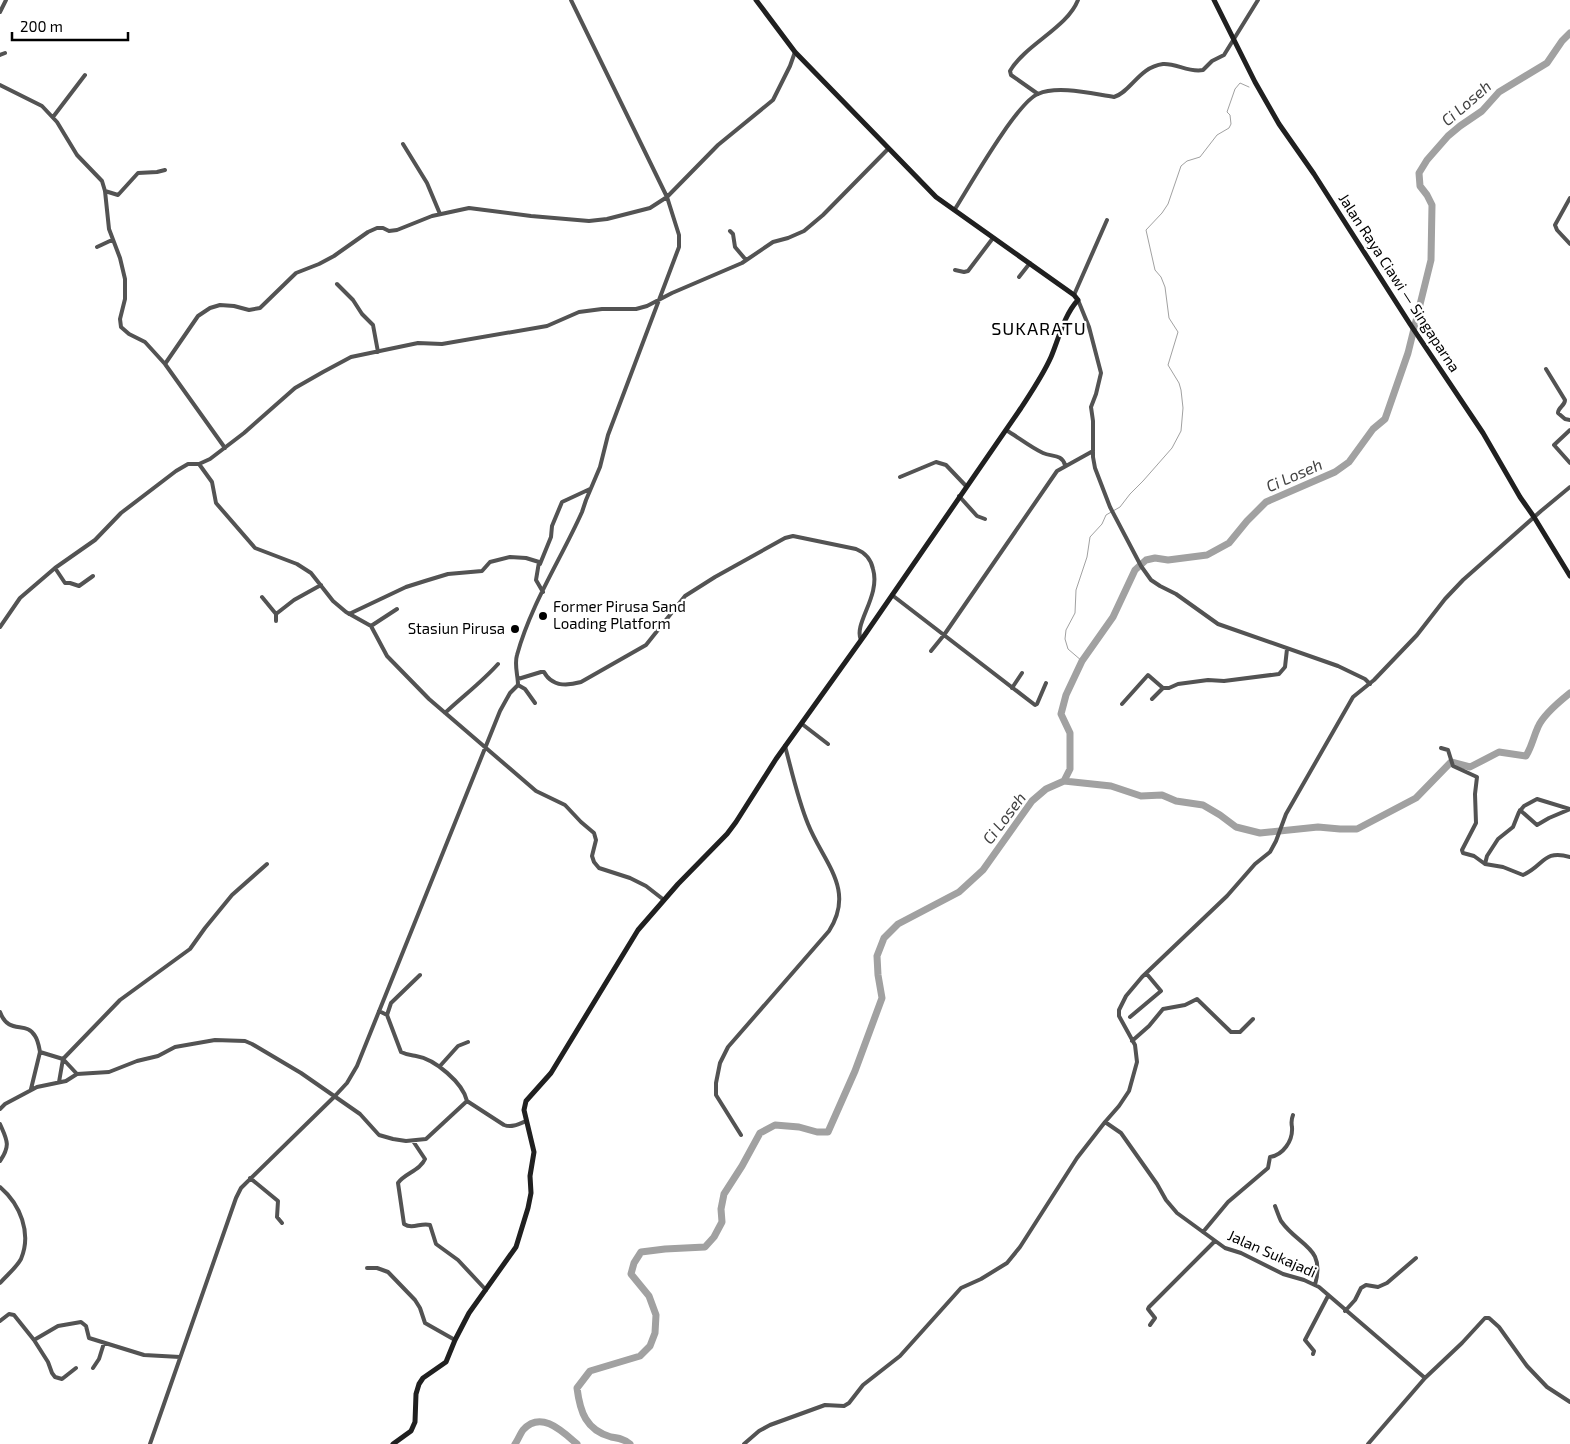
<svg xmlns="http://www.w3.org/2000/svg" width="1570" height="1444" font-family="'Exo 2',sans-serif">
  <rect width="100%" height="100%" fill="#fff"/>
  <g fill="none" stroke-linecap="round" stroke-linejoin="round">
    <path stroke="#a1a1a1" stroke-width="1" d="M1082 661 1068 649 1065 639 1066 630 1075 613 1076 590 1087 557 1090 537 1102 524 1106 515 1120 507 1130 494 1143 481 1172 448 1181 431 1183 408 1181 390 1179 383 1168 365 1178 332 1169 318 1165 287 1161 277 1155 270 1146 230 1162 213 1168 204 1181 166 1187 161 1200 157 1217 135 1229 128 1231 124 1230 115 1227 112 1235 89 1240 83 1249 87"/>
    <path stroke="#a1a1a1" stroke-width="7" d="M1064 781 1111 786 1141 796 1162 795 1176 801 1203 805 1220 815 1236 827 1260 833 1318 827 1340 829H1357L1416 798 1451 762 1470 767 1499 752 1526 756C1532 746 1533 738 1538 727 1543 715 1560 701 1570 693
      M515 1444C518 1440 520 1434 523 1430 541 1410 562 1431 577 1444
      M630 1444C625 1439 618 1438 611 1437 586 1430 580 1412 577 1388L590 1371 640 1356 650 1346 655 1333 656 1315 649 1296 631 1274 634 1263 641 1252 665 1249 705 1247 714 1237 722 1222 721 1209 724 1194 742 1166 760 1133 775 1125 799 1127 817 1132H828L855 1071 882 998 878 975 877 956 884 938 898 924 959 892 983 870 1032 801 1046 789 1064 781 1070 769V733L1061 714 1066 695 1082 661 1113 617 1135 570 1146 560 1155 558 1168 560 1207 555 1229 543 1247 521 1266 502 1335 472 1349 462 1373 429 1385 419 1408 353 1431 260 1432 205 1427 195 1420 186 1419 173 1427 160 1448 136 1460 126 1482 111 1499 92 1547 63 1562 41 1570 33"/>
    <path stroke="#535353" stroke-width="4" d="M0 12 6 0
      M0 55 5 53
      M0 85 42 106 57 122 77 155 102 181 105 191 109 229 120 258 125 279V299L120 319 121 327 129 334 145 342 165 364 225 448
      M1038 94 1011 75 1010 71C1026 44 1067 28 1078 0
      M53 117 85 75
      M403 144 427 183 440 214
      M105 191 118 195 138 173 157 172 165 170
      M1570 198 1555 225 1557 230 1570 244
      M955 209C969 187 1017 102 1038 94 1058 85 1093 94 1114 97 1131 92 1139 67 1163 64 1176 63 1189 73 1203 70L1212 61 1224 55 1258 0
      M730 231 733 234 735 247 746 260
      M97 247 112 240
      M955 270 964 272 968 271 993 238
      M1019 277 1030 263
      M337 284 353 300 362 314 373 325 378 352
      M1074 295 1107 220
      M1078 300 1089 327 1101 373 1096 394 1091 407 1093 421V457L1095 468 1110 507 1141 566 1151 580 1160 586 1176 594 1218 624 1338 666 1365 679 1370 684
      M165 364 198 316 210 308 220 305 234 306 249 310 260 308 296 273 319 264 334 256 368 232 377 228H383L389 231 397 230 432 216 469 208 531 216 589 221 607 219 650 208 667 197 718 145 773 100 790 66 795 52
      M1546 369 1565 400C1565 406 1558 407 1558 413L1565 419 1570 420
      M1006 430C1018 437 1030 447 1043 453 1052 457 1062 454 1065 465
      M1570 430 1554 445 1570 463
      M199 464 212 482 216 503 255 548 297 564 311 573 333 601 346 612 371 626 387 656 429 699 536 791 565 805 581 822 594 833 596 840 592 856 594 862 599 868 630 878 646 886 664 900
      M900 477 936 462 946 465 966 486
      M959 496 977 516 985 519
      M540 564 551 537 552 526 562 502 590 489
      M55 568 65 583H70L79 586 93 576
      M892 595 1035 705 1037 704 1046 683
      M262 597 276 614V621
      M276 614 294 600 321 585
      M349 614 406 587 425 581 448 574 482 571 490 562 510 557 526 558 539 562 536 580 543 592
      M371 626 397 609
      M0 627 20 598 55 568 95 540 121 513 176 471 188 464H199L210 459 244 433 295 388 323 372 351 357 418 343 442 344 547 326 579 312 602 309H636L647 306 672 293 742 263 773 242 788 238 804 231 823 215 888 149
      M931 651 944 635 1057 471 1093 451
      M518 679 541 672H544C552 687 567 686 581 682L646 645 685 596 715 577 785 538 793 536 856 549C866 553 871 559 873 569 881 596 853 624 861 640
      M518 685 525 689 535 703
      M1012 688 1022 673
      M1152 699 1163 688H1169L1178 684 1208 680 1224 681 1279 674 1285 667 1287 649
      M1122 704 1148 675 1163 688
      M445 713C463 696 482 682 498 664
      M802 724 828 744
      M1441 748 1448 750 1453 766 1477 777 1475 794 1476 823 1462 850 1463 853 1474 856 1485 864 1503 867 1523 875C1544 866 1543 849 1570 857
      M1520 810 1537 825 1549 818 1570 809
      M1485 864 1487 856 1498 839 1513 827 1519 812 1524 806 1537 799 1570 809
      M379 1011 387 1015 401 1052C407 1055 410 1055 416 1056 435 1059 463 1083 467 1101
      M0 1012C9 1036 26 1020 35 1036 38 1040 39 1047 40 1052L63 1059 77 1074
      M387 1015 391 1003 420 975
      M1130 1017 1161 991 1146 973
      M1132 1041 1149 1026 1163 1009 1185 1005 1197 999 1231 1032H1240L1253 1019
      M440 1066 458 1046 468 1042
      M59 1082 63 1059 120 1000 190 949 205 928 232 895 267 864
      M31 1089 40 1052
      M0 1109 5 1104 37 1087 66 1081 77 1074 109 1072 137 1061 158 1056 175 1047 215 1040 245 1041 252 1044 301 1073 360 1114 379 1135 393 1139 406 1141 426 1139 467 1101 504 1125C512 1128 519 1124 526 1121
      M1105 1122 1121 1133 1157 1184 1166 1200 1177 1213 1225 1248 1241 1253 1283 1274 1304 1280 1319 1287 1425 1378 1368 1444
      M0 1124C7 1140 11 1145 0 1161
      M741 1135 716 1095V1083L720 1063 728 1047 829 931C856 889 823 862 808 824 798 800 792 772 785 746
      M413 1141 425 1159C420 1171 405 1173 398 1183L404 1224C413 1230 421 1222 430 1225L436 1244 458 1260 486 1290
      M250 1178 278 1201 277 1217 282 1223
      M0 1187C20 1204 32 1233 21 1259 16 1268 7 1275 0 1283
      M1275 1206C1277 1211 1279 1217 1281 1221 1299 1247 1326 1246 1315 1285
      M1203 1232 1228 1202 1268 1168 1270 1157C1283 1155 1293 1141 1292 1127 1291 1122 1291 1120 1293 1115
      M367 1268H377L388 1272 415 1300 420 1308 425 1323 455 1340
      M1345 1311 1355 1300 1361 1288 1366 1285 1378 1287 1387 1283 1416 1258
      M0 1321 9 1314 14 1315 34 1340 58 1326 81 1322 86 1326 89 1338 144 1355 180 1357
      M1150 1325 1155 1318 1148 1309 1149 1307 1215 1241
      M34 1340 48 1362 52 1373 55 1377 62 1379 76 1368
      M1313 1354 1314 1351 1305 1340 1328 1296
      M93 1368 99 1359 104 1343
      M1425 1378 1462 1343 1485 1318H1489L1499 1327 1527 1366 1547 1387 1570 1402
      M150 1444 236 1198 241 1188 334 1097 347 1083 357 1066 500 711 510 693 518 685C518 675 514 665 517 655 531 604 561 559 582 512L586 500 600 467 608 435 679 247V235L667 197 571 0
      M744 1444 759 1431 770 1425 825 1405 844 1406 849 1403 863 1385 900 1356 961 1288 981 1279 1007 1263 1020 1247 1077 1158 1105 1122 1119 1106 1129 1091 1137 1062 1135 1045 1119 1016V1010L1126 996 1142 977 1227 896 1255 864 1270 852 1276 841 1286 814 1353 697 1374 680 1417 635 1445 599 1463 580 1541 511 1570 487"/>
    <path stroke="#202020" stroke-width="5" d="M1214 0 1255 82 1279 124 1314 174 1410 324 1483 433 1520 497 1534 517 1570 576
      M393 1444 411 1431 415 1422 416 1394 419 1384 423 1378 446 1362 455 1340 469 1313 516 1247 528 1208 531 1193 530 1176 534 1152 524 1110 526 1101 551 1073 638 930 678 884 727 834 736 822 776 759 864 636 1021 408C1032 391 1043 375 1051 357 1059 338 1064 315 1078 300L1074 295 936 197 795 52 756 0"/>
  </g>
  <g fill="#000" stroke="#fff" stroke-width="2">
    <circle cx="543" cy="616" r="5"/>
    <circle cx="515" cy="629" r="5"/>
  </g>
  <g text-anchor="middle" stroke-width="4.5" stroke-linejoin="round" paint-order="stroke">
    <g font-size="15" fill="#000" stroke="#fff">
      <text transform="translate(1399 283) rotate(57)" y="5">Jalan Raya Ciawi — Singaparna</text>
      <text transform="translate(1272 1254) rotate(24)" y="5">Jalan Sukajadi</text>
    </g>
    <g font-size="15" fill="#000" stroke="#fff" text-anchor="start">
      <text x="553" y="612">Former Pirusa Sand<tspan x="553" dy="17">Loading Platform</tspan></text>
      <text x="505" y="634" text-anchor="end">Stasiun Pirusa</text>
    </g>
    <g font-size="16" font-style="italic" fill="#424242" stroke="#fff">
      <text transform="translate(1466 103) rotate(-41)" y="6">Ci Loseh</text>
      <text transform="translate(1294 475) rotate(-24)" y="6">Ci Loseh</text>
      <text transform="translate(1004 818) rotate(-53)" y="6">Ci Loseh</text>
    </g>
    <g font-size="18" letter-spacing="1" fill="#000" stroke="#fff">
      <text x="1039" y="335">SUKARATU</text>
    </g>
  </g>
  <path d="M12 32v8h116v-8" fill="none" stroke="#000000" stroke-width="2.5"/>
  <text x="20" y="32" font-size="15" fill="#000000" stroke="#ffffff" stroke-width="4" paint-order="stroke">200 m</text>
</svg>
